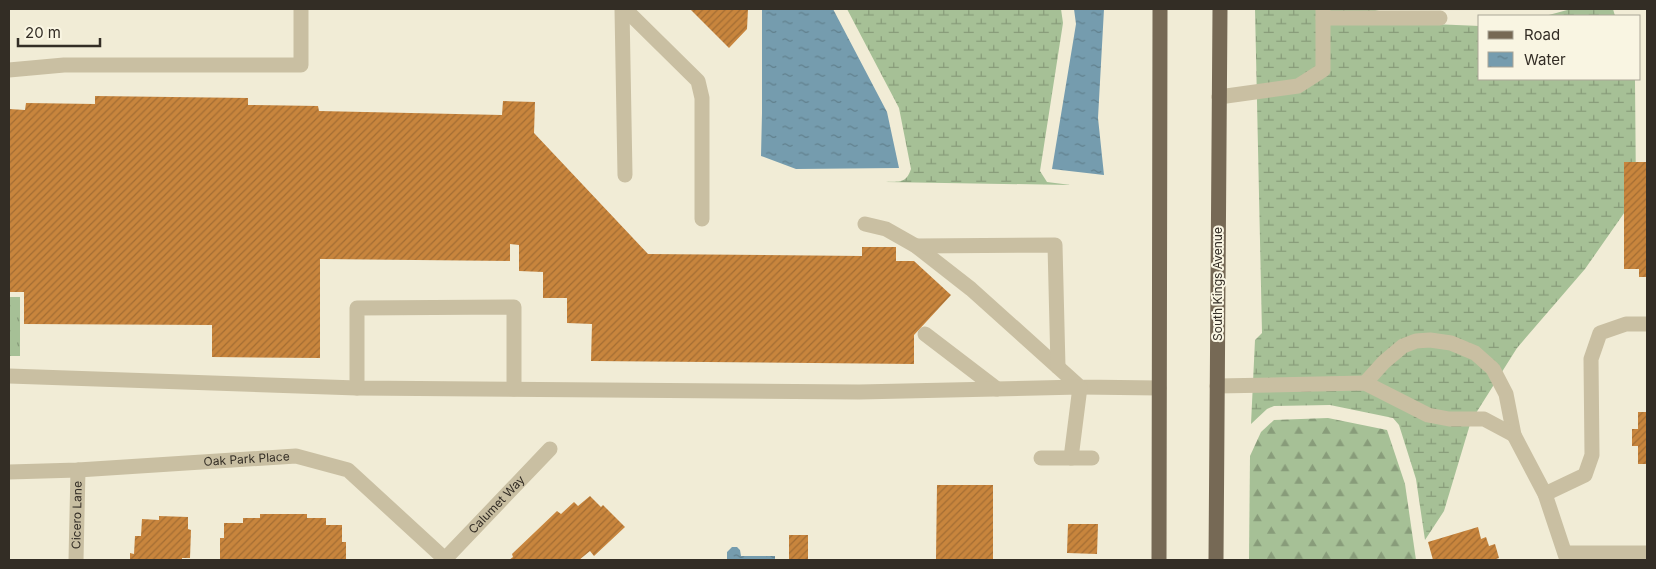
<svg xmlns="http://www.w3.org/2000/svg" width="1656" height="569" font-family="Inter,sans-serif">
  <defs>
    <pattern id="forest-firs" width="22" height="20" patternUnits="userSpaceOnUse" patternTransform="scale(1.25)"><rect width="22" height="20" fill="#a6c096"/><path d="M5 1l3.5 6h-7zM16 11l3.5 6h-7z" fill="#889c7a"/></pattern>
    <pattern id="wetland-marsh" width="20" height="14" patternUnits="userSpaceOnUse" patternTransform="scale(1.25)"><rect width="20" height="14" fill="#a6c096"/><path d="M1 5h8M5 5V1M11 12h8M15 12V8" fill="none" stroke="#889c7a"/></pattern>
    <pattern id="park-tufts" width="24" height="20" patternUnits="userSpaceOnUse" patternTransform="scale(1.25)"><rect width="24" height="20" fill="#a6c096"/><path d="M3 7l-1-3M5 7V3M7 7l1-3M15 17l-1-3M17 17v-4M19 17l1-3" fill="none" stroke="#889c7a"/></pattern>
    <pattern id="water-ripples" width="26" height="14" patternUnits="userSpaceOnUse" patternTransform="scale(1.25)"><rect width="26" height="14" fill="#759cae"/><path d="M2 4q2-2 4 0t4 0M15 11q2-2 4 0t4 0" fill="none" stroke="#61808d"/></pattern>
    <pattern id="building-hatch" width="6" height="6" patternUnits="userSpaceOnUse" patternTransform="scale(1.25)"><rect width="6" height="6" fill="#c8853d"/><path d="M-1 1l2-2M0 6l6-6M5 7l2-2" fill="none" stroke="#a36d33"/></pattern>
  </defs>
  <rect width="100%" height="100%" fill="#f1ecd6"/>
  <path fill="url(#forest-firs)" d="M1328 418 1387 430 1405 484 1416 560H1249L1250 456 1261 432 1274 420Z"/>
  <path fill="url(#wetland-marsh)" d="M847 9H1061L1063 23 1040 171 1047 182 1071 185 886 182C899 181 906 184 911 169L899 108Z
    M1255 9H1371L1432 24 1480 26V79H1635L1636 196 1585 269 1517 348 1471 421 1444 511 1425 540 1416 479 1399 425 1393 418 1330 405 1274 406 1267 409 1251 424 1255 340 1262 333Z
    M1571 9H1613L1615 16H1545Z"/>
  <path fill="url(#park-tufts)" d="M9 297H20V356H9Z"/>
  <path fill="url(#water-ripples)" d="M762 9H833L887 112 899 168 796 169 761 156 762 113Z
    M1074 9H1104L1098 118 1104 175 1052 169 1076 24Z
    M732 547H737L740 550 741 556H775V560H727V552Z"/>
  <path fill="url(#building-hatch)" d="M690 9H748L747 29 729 48Z
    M95 96 248 98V105L318 106 319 111 502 115 503 101 535 102 534 133 648 254 862 256V247H896V261H914L951 295 914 335V364L591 361 592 324 567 323V298H543V272L519 271V245L510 244V261L320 259V358L212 357V325L24 324V292H9V109L25 110 26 103 95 104Z
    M1624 162H1647V277H1639V269H1624Z
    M1638 412H1647V464H1638V446H1632V429H1638Z
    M937 485H993V560H936Z
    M590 496 601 507 603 505 625 527 594 556 590 551 579 560H509L513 557 512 554 557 511 561 514 574 502 578 506Z
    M260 514H307V518H326V525H342V542H346V560H220V538H224V523H243V518H260Z
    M159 516 188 517V529L191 530 190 558H182V560H130V553L134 554 135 536H141L142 519 159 520Z
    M1068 524H1098L1097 554 1067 553Z
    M1478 527 1481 539 1486 537 1489 546 1495 544 1499 558 1493 560H1433L1428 542Z
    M789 535H808V560H789Z"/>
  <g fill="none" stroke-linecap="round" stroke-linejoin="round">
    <g stroke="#c9bfa2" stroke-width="15">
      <path d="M622 9 625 175"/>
      <path d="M625 9 698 81 702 98V219"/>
      <path d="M1323 18H1440"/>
      <path d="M9 70 64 65H301V9"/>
      <path d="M1219 97 1298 86 1323 70V9"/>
      <path d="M865 224 886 229 916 246 971 289 1080 387 1159 388"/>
      <path d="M916 246 1055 245 1058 367"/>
      <path d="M925 334 997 389"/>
      <path d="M9 376 357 388 859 392 1080 387 1071 458"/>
      <path d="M1365 383 1384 362 1403 346 1416 341 1430 340 1451 343 1475 353 1493 369 1506 394 1514 435 1545 494 1567 560"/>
      <path d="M1217 386 1365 383 1428 415 1449 419H1484L1514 435"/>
      <path d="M357 388V308L514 307V389"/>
      <path d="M1041 458H1092"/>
      <path id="s1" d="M9 472 78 470 296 456 348 470 446 560"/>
      <path d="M1545 494 1585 475 1592 455 1591 359 1600 333 1626 324H1647"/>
      <path d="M1565 553H1647"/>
      <path id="s2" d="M445 559 550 449"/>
      <path id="s3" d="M76 560 78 470"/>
    </g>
    <path stroke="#766955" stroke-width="15" d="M1159 560 1160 9
      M1216 560 1220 9"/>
  </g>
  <g text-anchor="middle" stroke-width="4" stroke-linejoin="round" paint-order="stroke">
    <g font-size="12" fill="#332d25" stroke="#f9f5e2">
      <text transform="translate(1218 284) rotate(-90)" y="4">South Kings Avenue</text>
      <text dy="4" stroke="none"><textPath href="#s1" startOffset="238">Oak Park Place</textPath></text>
      <text dy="4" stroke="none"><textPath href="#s2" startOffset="75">Calumet Way</textPath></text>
      <text dy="4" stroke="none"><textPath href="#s3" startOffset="45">Cicero Lane</textPath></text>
    </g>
  </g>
  <rect width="1656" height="569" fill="none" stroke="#332d25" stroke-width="20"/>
  <rect x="1478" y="15" width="162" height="65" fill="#f9f5e2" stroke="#aaa596"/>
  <rect x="1488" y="31" width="25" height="8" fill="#766955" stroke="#aaa596"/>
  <text x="1524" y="40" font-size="15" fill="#332d25">Road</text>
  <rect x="1488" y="52" width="25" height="15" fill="url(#water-ripples)" stroke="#aaa596"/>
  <text x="1524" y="65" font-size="15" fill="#332d25">Water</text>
  <path d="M18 38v8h82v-8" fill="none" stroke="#332d25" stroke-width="2.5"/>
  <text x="25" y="38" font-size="15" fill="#332d25" stroke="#f9f5e2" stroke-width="4" paint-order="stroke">20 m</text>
</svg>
